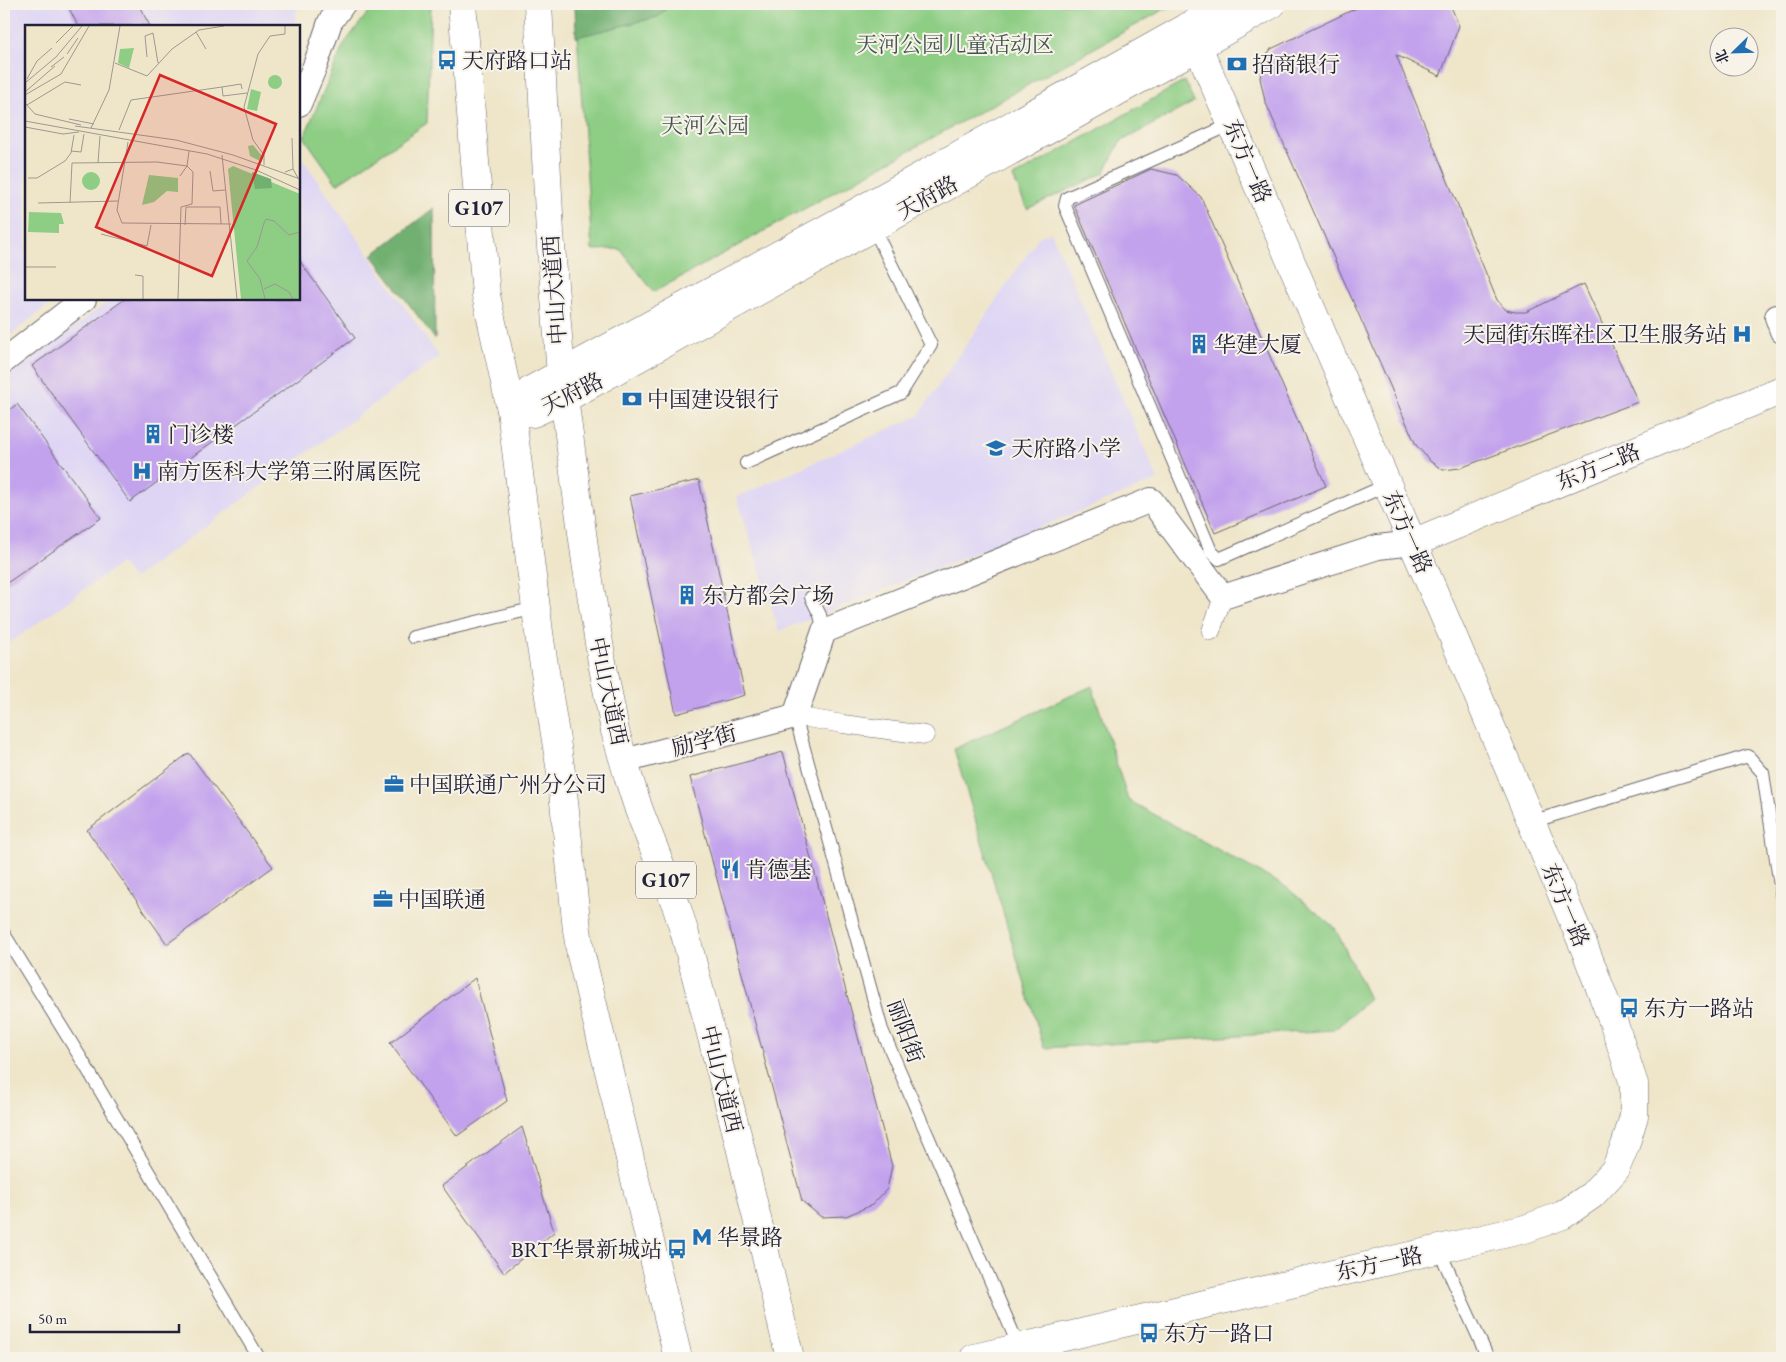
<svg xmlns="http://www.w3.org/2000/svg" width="1786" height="1362" font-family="'EB Garamond','Noto Serif SC',serif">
  <rect width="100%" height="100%" fill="#f7f3e8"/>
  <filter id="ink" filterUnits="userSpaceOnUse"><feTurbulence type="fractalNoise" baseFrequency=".02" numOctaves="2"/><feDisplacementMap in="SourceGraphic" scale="10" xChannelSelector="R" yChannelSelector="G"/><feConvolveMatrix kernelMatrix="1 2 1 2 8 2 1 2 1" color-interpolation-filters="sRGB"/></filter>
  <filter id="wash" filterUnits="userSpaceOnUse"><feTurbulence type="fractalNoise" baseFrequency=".0096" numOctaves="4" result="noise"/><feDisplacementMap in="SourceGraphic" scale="20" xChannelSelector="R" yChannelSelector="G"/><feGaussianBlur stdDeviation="1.12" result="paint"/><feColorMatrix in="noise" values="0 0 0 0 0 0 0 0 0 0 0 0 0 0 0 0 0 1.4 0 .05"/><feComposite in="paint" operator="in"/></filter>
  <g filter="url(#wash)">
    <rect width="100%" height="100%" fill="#efe6ca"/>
    <path fill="#ded5f5" d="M4 4H302L297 8 294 26H26V299H56L4 340Z
      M302 158 439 357 133 579 121 563 4 647V379L112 299H299V160Z
      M1051 232 1158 480 779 631 737 497 918 416 1039 237Z"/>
    <path fill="#8dcd84" stroke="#587860" d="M377 4H431L427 123 337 184 304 137 344 44 373 6Z
      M575 4H1174L654 292 620 249 592 250Z
      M1185 81 1194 102 1120 142 1104 173 1027 209 1013 177Z
      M1092 686 1128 800 1286 887 1335 928 1369 999 1334 1030 1044 1048 954 749Z"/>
    <path fill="#72b072" stroke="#4a6956" d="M575 4H671L658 17 576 37Z
      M434 208 435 339 372 255Z"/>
    <g id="blocks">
      <path fill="#c2a2ed" d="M67 4H138L150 26H78Z
        M1365 4H1450L1459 26 1440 76 1396 55 1497 300 1506 310 1515 312H1526L1584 284 1638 402 1460 468 1443 470 1431 462 1416 445 1265 101 1260 78 1263 61 1271 49Z
        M1151 169 1177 175 1201 197 1326 486 1215 533 1074 205Z
        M299 260 355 338 130 502 32 366 125 299H299Z
        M17 404 101 518 4 585V414Z
        M699 480 745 695 676 714 630 496Z
        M783 752 892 1166 887 1189 872 1205 846 1216 821 1217 802 1201 690 777Z
        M189 753 273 867 167 944 87 830Z
        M475 978 507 1101 457 1136 390 1043Z
        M522 1127 554 1232 504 1273 442 1186Z"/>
    </g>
  </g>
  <g filter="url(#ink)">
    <use href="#blocks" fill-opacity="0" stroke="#6a676d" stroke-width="1"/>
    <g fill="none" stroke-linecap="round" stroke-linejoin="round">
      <defs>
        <path id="service" d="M1232 124 1067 198 1065 206 1211 551 1219 559 1387 485
          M746 463 901 393 931 345 873 227
          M811 597 820 615 824 631
          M413 637 536 608
          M795 716 882 1030 1020 1349
          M1531 822 1748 756 1763 773 1782 899
          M4 934 82 1060 259 1358
          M1439 1250 1488 1358"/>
        <path id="pedestrian" d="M1211 631 1223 597
          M795 716 843 724 925 735"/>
        <path id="minor" d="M299 104 315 66 330 22 343 4
          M1777 317 1782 331
          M4 361 84 299
          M624 761 795 716 824 631 1151 500 1223 597 1378 547 1413 543"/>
        <path id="tertiary" d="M1413 543 1782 390
          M974 1358 1525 1229 1563 1215 1592 1195 1615 1170 1625 1146 1634 1116V1084L1615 1027 1585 949 1452 634 1189 26"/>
        <path id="secondary" d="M511 410 533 413 564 399 1199 46 1272 4
          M511 410 531 390 848 217 1229 4"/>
        <path id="trunk" d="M462 4 486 295 511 410 540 640 561 772 577 930 581 955 678 1358
          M538 4 550 233 561 375 586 562 602 662 615 731 629 779 639 810 676 905 685 934 737 1134 790 1358"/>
      </defs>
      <use href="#service" stroke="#6a676d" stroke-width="14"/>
      <use href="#pedestrian" stroke="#6a676d" stroke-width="19"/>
      <use href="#minor" stroke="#6a676d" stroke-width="26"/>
      <use href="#tertiary" stroke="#6a676d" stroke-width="29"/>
      <use href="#secondary" stroke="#6a676d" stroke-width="29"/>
      <use href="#trunk" stroke="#6a676d" stroke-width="29"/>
      <use href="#service" stroke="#fff" stroke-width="12"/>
      <use href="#pedestrian" stroke="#fff" stroke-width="18"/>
      <use href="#minor" stroke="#fff" stroke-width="24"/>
      <use href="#tertiary" stroke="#fff" stroke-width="28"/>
      <use href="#secondary" stroke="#fff" stroke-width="28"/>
      <use href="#trunk" stroke="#fff" stroke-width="28"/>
    </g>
  </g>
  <defs>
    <symbol id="bus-bare" viewBox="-9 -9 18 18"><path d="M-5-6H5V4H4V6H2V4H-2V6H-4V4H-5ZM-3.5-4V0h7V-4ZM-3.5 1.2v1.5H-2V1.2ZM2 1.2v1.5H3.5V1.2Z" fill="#1f6fb2" stroke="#f7f3e8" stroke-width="2.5" paint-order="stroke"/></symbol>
    <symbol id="bank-bare" viewBox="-9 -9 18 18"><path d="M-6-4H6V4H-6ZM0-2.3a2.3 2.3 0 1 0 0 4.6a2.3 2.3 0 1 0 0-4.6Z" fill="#1f6fb2" stroke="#f7f3e8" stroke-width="2.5" paint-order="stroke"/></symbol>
    <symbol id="hospital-bare" viewBox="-9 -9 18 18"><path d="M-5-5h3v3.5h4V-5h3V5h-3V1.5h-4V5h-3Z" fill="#1f6fb2" stroke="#f7f3e8" stroke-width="2.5" paint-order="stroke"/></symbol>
    <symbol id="building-bare" viewBox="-9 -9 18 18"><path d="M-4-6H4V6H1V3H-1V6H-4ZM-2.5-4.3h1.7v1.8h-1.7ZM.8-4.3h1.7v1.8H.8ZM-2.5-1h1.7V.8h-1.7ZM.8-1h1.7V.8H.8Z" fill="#1f6fb2" stroke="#f7f3e8" stroke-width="2.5" paint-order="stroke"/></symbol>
    <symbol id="school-bare" viewBox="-9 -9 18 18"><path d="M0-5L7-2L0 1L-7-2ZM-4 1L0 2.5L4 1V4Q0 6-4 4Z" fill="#1f6fb2" stroke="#f7f3e8" stroke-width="2.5" paint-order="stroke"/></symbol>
    <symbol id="office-bare" viewBox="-9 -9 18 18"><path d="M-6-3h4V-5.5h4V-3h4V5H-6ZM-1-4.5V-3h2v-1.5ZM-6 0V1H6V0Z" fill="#1f6fb2" stroke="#f7f3e8" stroke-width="2.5" paint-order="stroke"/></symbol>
    <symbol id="restaurant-bare" viewBox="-9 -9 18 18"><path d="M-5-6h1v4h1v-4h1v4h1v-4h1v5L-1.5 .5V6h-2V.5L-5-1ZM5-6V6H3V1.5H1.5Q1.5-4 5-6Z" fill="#1f6fb2" stroke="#f7f3e8" stroke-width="2.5" paint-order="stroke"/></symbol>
    <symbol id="metro-bare" viewBox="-9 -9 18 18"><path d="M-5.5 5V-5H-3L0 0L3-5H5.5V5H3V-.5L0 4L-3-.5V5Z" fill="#1f6fb2" stroke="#f7f3e8" stroke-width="2.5" paint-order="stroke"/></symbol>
  </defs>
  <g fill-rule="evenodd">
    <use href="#bus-bare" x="433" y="46" width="28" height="28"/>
    <use href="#bank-bare" x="1223" y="50" width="28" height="28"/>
    <use href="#hospital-bare" x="1728" y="320" width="28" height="28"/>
    <use href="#building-bare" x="1185" y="330" width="28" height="28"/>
    <use href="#bank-bare" x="618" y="385" width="28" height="28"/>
    <use href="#building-bare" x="139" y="420" width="28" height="28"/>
    <use href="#school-bare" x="982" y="434" width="28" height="28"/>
    <use href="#hospital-bare" x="128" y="457" width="28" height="28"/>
    <use href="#building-bare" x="673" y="581" width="28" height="28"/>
    <use href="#office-bare" x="380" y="770" width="28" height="28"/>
    <use href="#restaurant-bare" x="716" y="855" width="28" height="28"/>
    <use href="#office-bare" x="369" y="885" width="28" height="28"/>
    <use href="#bus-bare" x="1615" y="994" width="28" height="28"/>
    <use href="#metro-bare" x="688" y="1223" width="28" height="28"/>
    <use href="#bus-bare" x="663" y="1235" width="28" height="28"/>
    <use href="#bus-bare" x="1135" y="1319" width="28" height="28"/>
  </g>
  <g text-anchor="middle" stroke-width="4" stroke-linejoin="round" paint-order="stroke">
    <g fill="#f7f3e8" stroke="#62616f" stroke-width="1">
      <rect x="449" y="189.5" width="60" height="37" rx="4"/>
      <rect x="636" y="861.5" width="60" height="37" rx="4"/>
    </g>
    <g font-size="21" font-weight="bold" fill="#22223b">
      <text x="479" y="215">G107</text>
      <text x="666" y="887">G107</text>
    </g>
    <g font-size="22" fill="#425551" stroke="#f7f3e8">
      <text x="955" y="52">天河公园儿童活动区</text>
      <text x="705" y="133">天河公园</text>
    </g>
    <g font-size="22" fill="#22223b" stroke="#f7f3e8" text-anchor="start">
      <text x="462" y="68">天府路口站</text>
      <text x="1252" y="72">招商银行</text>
      <text x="1727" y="342" text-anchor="end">天园街东晖社区卫生服务站</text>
      <text x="1214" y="352">华建大厦</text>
      <text x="647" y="407">中国建设银行</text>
      <text x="168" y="442">门诊楼</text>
      <text x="1011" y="456">天府路小学</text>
      <text x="157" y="479">南方医科大学第三附属医院</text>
      <text x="702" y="603">东方都会广场</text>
      <text x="409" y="792">中国联通广州分公司</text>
      <text x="745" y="877">肯德基</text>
      <text x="398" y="907">中国联通</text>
      <text x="1644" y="1016">东方一路站</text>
      <text x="717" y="1245">华景路</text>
      <text x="662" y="1257" text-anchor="end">BRT华景新城站</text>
      <text x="1164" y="1341">东方一路口</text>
    </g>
    <g font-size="22" fill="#22223b" stroke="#f7f3e8">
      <text transform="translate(1248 161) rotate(67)" y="8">东方一路</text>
      <text transform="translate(927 197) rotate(-29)" y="8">天府路</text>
      <text transform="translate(554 290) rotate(-94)" y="8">中山大道西</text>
      <text transform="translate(572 393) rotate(-27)" y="8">天府路</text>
      <text transform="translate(1598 466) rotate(-22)" y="8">东方二路</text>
      <text transform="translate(1408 532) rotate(66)" y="8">东方一路</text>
      <text transform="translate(609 691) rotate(78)" y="8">中山大道西</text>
      <text transform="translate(704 740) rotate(-15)" y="8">励学街</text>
      <text transform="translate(1566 905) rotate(67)" y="8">东方一路</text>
      <text transform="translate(906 1031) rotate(70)" y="8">丽阳街</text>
      <text transform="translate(722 1079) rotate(76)" y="8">中山大道西</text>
      <text transform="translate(1379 1263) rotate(-12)" y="8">东方一路</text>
    </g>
  </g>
  <g transform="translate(25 25)">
    <rect width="275" height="275" fill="#efe6ca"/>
    <path d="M109 23 104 43 93 38 95 24ZM243 57a7 7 0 1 1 14 0a7 7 0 1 1-14 0ZM226 64 236 67 232 86 222 84ZM228 120 237 131V137L225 131 223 121ZM208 141 275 169V274H216L203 144ZM57 156a9 9 0 1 1 18 0a9 9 0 1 1-18 0ZM124 150 153 153V167L142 166 129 177 117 180ZM4 187 36 188 39 199H34V208L3 207Z" fill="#8dcd84"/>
    <path d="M227 147 246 154 247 163 230 164Z" fill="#72b072"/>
    <path fill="none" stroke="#9d9891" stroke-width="1" d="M171 7 181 24M31 18 48 1M42 29 53 13M122 32 120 11 128 8 133 38M90 38 122 51 147 24 174 5 199 1M26 42 39 32M2 54 12 36 27 23M0 58 31 32 57 1M197 62 216 59 217 64M0 67 30 41M0 70 36 49 64 1M0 78 10 89 56 100M2 80 40 57 56 60M44 94 69 99M0 96 182 129 231 145 275 165M50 101 151 115 208 130 275 154M0 102 38 109 54 107M66 103 84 65 95 1M94 105 106 75 197 62 198 71 222 68M267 113 268 144M103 117 92 185 97 198 206 199M46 126 56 127 59 109M197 130 212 274M73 138 75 111M239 140V130L228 115 219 82 233 29 245 11 260 9V1M185 146 188 166 200 165M260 147 268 144 273 153M155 151 162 141 164 126M3 153H12L40 136 46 128 49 110M13 178 93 176M45 178 47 138 132 137 162 141M160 200 161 182H195L196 199M76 209 122 221 126 200M0 242H31M110 250 118 251V274M239 264 250 259 264 267 268 274M153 274 156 182 167 179 168 147 162 141M240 274 235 254 222 236 232 222 239 198 241 194 249 196 264 210 275 207"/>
    <path fill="#d62828" fill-opacity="0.15" stroke="#d62828" stroke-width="2.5" d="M135 50 251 99 187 251 71 202Z"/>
    <rect width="275" height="275" fill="none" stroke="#22223b" stroke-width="2.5"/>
  </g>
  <rect width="1786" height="1362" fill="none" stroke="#f7f3e8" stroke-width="20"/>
  <g transform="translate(1734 52) rotate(247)"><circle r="24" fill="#f7f3e8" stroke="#a29fa3"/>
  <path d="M0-4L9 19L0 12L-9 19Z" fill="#1f6fb2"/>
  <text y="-8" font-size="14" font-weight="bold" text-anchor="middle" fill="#22223b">北</text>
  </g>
  <path d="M30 1324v8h149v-8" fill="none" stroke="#22223b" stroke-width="2.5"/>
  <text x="38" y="1324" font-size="15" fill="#22223b" stroke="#f7f3e8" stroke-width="4" paint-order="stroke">50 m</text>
</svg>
